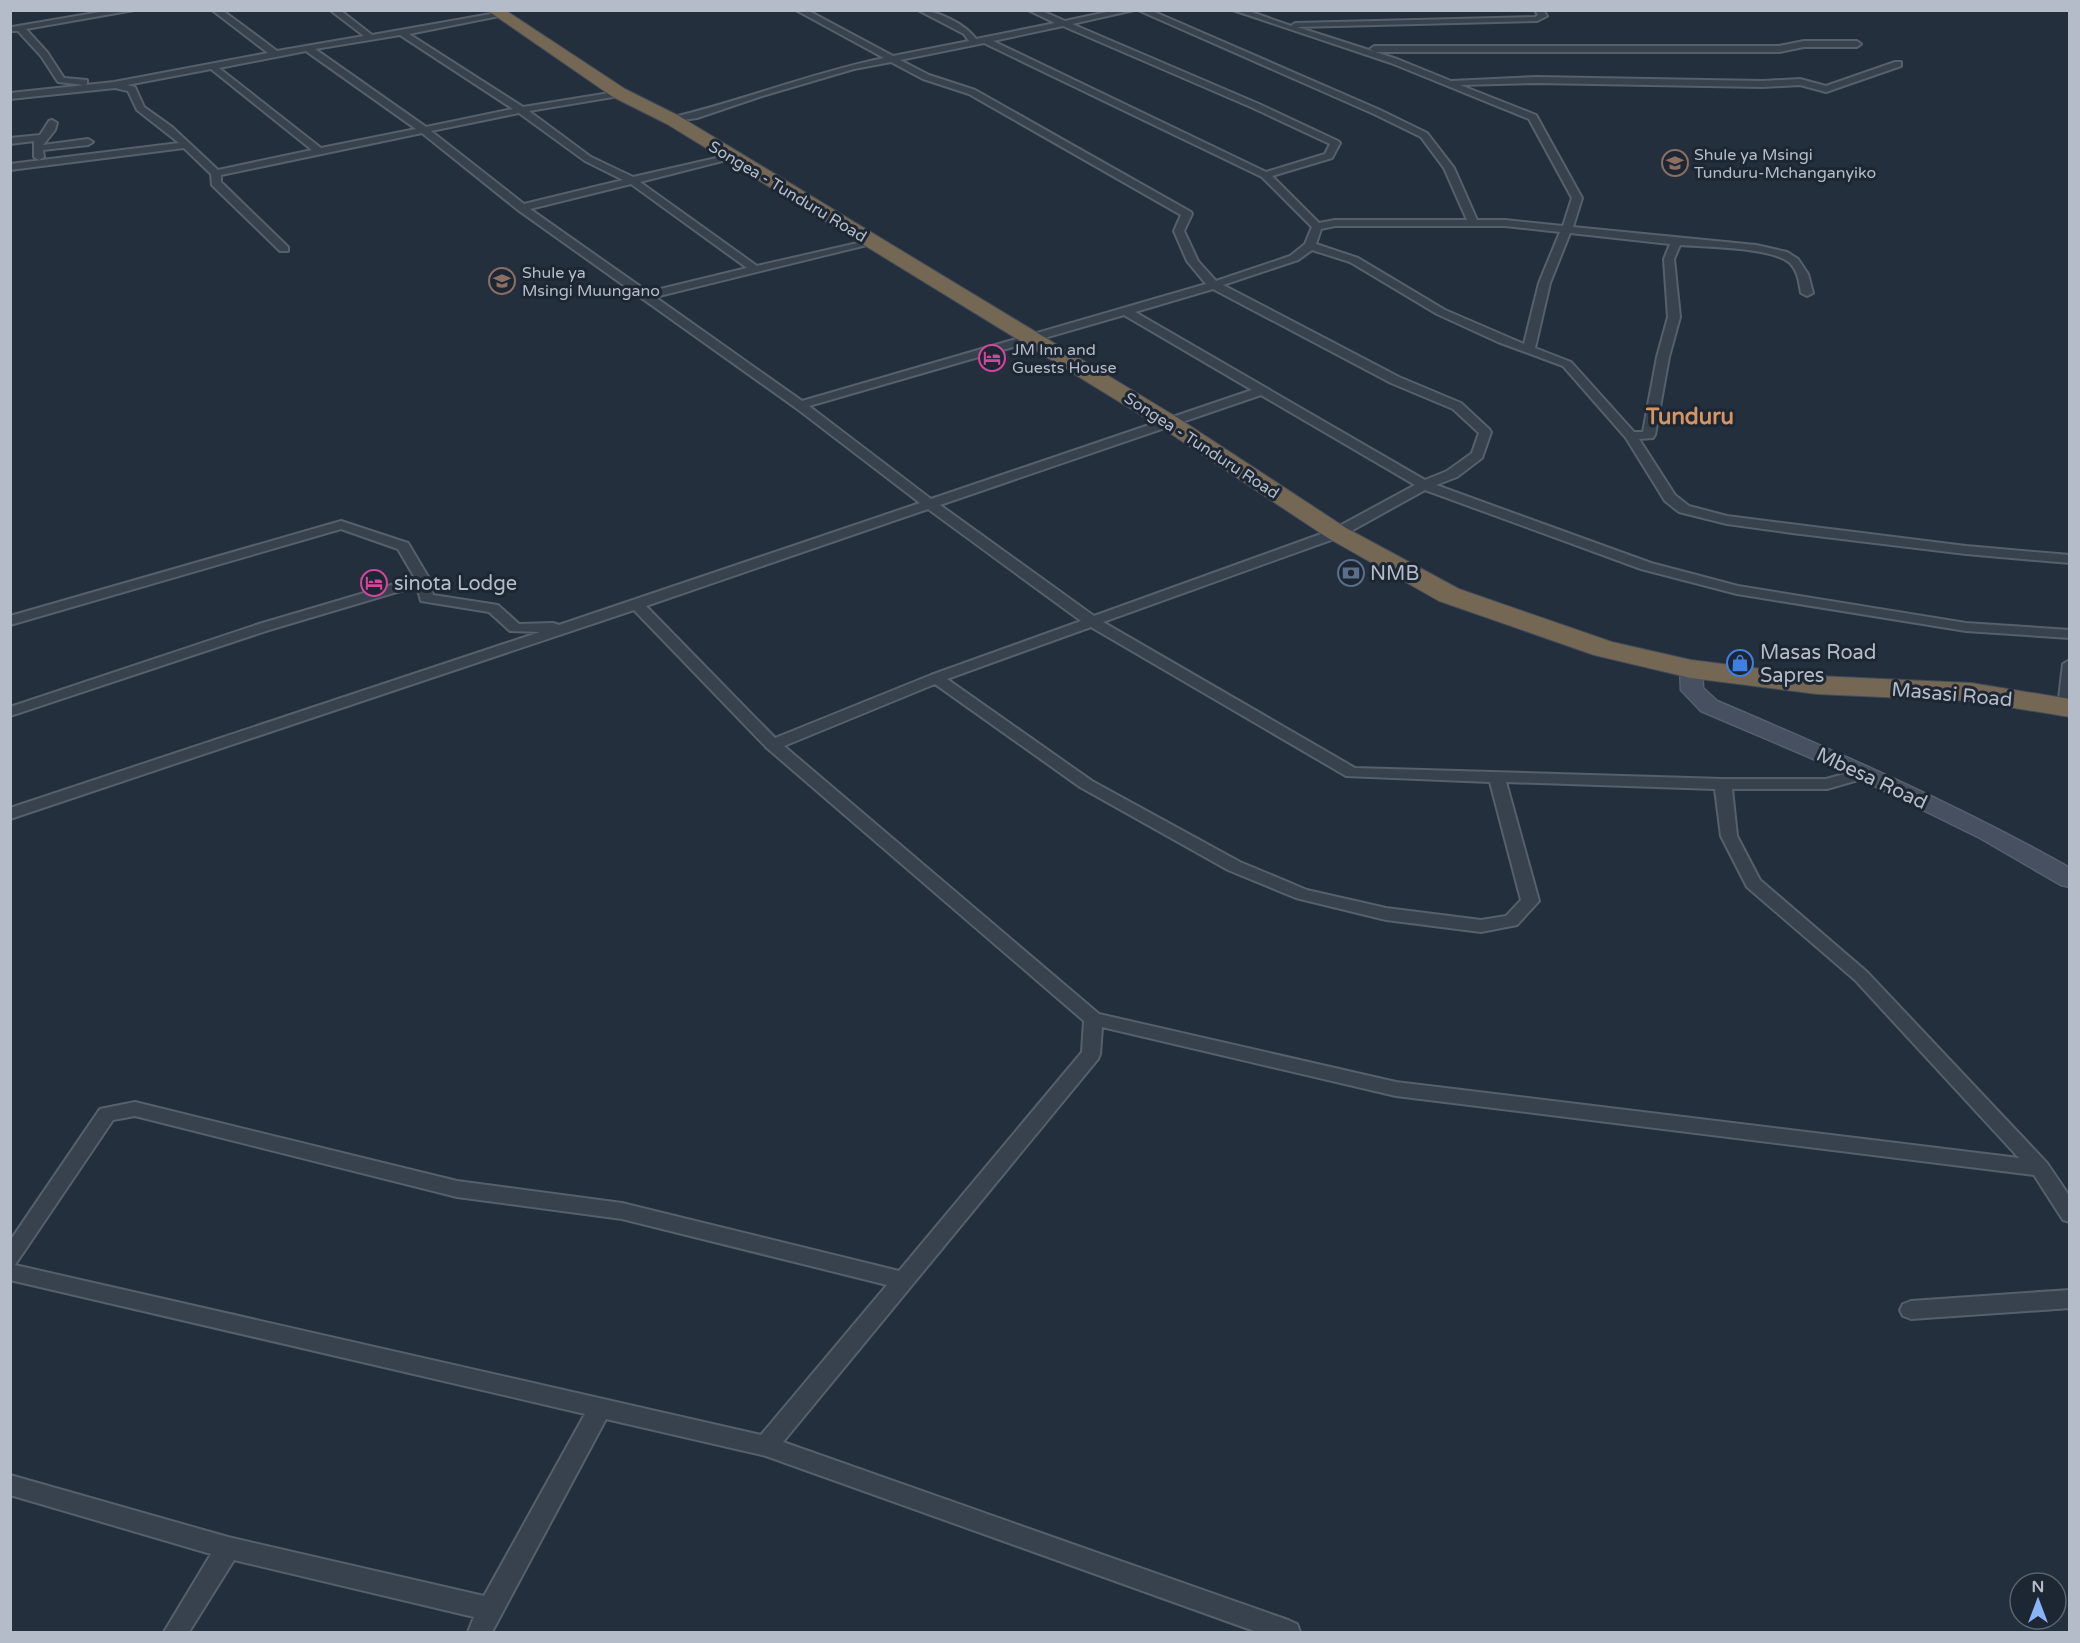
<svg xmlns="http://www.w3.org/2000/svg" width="2080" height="1643" font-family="'Varela Round',sans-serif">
  <rect width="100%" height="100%" fill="#242f3e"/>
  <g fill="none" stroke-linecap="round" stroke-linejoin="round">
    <defs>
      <path id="street" d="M112 10H134L26 29 47 52 64 78 87 80V84L84 85 58 82 41 56 18 31H10L12 27Z
        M212 10H222L277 51 364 36 330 10H340L372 35 502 12V16H499L409 34 523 107 622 91 623 93 619 96 529 111 591 157 633 177 734 154V158L640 182 757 266 875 239V243L655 297 802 401 1206 284 1187 261 1174 231 1181 215 969 94 923 79 891 62 854 69 762 96 697 118 670 122V118C742 101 811 73 884 58L796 10H807L893 56 969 41 964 34 918 10C937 10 965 24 976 39L1055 23 1028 10H1040L1065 21 1116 10H1134L1072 24 1259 104 1338 141 1340 143 1332 158 1272 176 1319 223 1335 220H1467L1444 168 1421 137 1374 114 1138 10H1150L1380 110 1427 133 1454 168 1477 220H1505L1563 226 1572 198 1529 119 1391 63 1233 10H1246L1291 26 1295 23 1535 17 1538 15 1535 10H1543L1547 16 1537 21 1297 27 1397 59 1451 81 1536 77 1763 81 1800 79 1826 86 1895 62H1901V66L1826 92 1800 85 1763 87 1536 83 1460 85 1536 115 1582 198 1573 227 1756 245 1787 252 1798 259 1808 274 1813 293 1807 296 1801 293C1799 282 1798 271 1790 263 1772 247 1705 247 1680 245L1674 259 1680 317 1669 357 1655 435 1653 438 1639 439 1675 495 1689 506 1727 516 1966 546 2070 555V563L1966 554 1792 533 1727 524 1679 512 1665 501 1626 438 1563 366 1498 342 1437 314 1350 262 1312 250 1298 260 1223 285 1399 377 1461 403 1489 429 1491 432 1482 458 1457 477 1436 485 1651 563 1738 586 1966 623 2070 630V638L1966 631 1737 594 1641 569 1425 490 1342 536 1103 622 1355 768 1723 779H1826L1866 768 1872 770 1874 773 1872 776 1827 789H1732L1737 836 1760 880 1867 972 2047 1163 2070 1197V1222L2063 1220 2034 1175 1396 1096 1102 1027 1100 1054 1098 1059 783 1442 1288 1620 1297 1624 1300 1632H1257L766 1456 606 1419 492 1632H468L474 1617 234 1560 189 1632H164L211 1554 10 1495V1475L228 1537 484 1596 585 1414 10 1280V1241L100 1109 135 1102 457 1181 622 1203 899 1271 1082 1052 1084 1021 767 748 634 610 10 819V808L540 632 510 631 489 612 421 601 417 586 269 630 10 716V707L259 624 415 578 398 549 341 529 10 625V616L341 521 408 543 430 580 433 595 498 605 519 624 553 623 559 625 920 503 796 408 518 210 422 133 221 175V182L288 247V251H280L212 185 211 174 184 148 10 170V164L179 143 137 110 128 91 115 88 10 99V93L114 82 268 53ZM1063 26 1253 108 1330 144 1325 154 1266 172 993 41ZM400 35 513 109 426 127 315 49ZM984 43 1262 177 1312 227 1305 244 1290 256 1216 281 1198 261 1184 231 1192 214 1191 212 975 90 929 75 900 60ZM306 51 416 129 321 148 219 68ZM211 69 312 150 218 170 172 127 144 107 135 87 127 85ZM519 113 585 161 623 180 524 204 431 131ZM631 184 747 268 648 292 530 209ZM1335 226H1505L1560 232 1539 283 1524 344 1445 310 1358 258 1316 244 1321 229ZM1570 233 1670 244 1664 259 1668 317 1657 357 1643 432H1634L1571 362 1535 348 1550 283ZM1213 289 1391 383 1453 409 1479 433 1472 453 1447 471 1425 480 1135 312ZM1124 315 1252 390 931 499 809 406ZM1261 395 1415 485 1332 530 1094 616 940 505ZM928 509 1081 621 931 675 775 738 646 606ZM1091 627 1346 776 1490 782 1521 900 1506 916 1481 920 1386 908 1307 890 1240 862 1092 781 947 679ZM935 684 1080 787 1228 870 1296 898 1386 920 1481 932 1517 925 1539 901 1506 782 1715 789 1721 836 1747 887 1855 980 2019 1158 1396 1082 1099 1014 784 746ZM135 1116 457 1197 622 1219 887 1285 761 1435 15 1265 113 1120Z
        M1804 41H1857L1861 44 1857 47H1804L1779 52H1374L1370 49 1374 46H1779Z
        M52 120 57 123 55 130 43 145 88 139 93 142 88 145 43 150 44 157 39 160 34 157V141L10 144V138L40 135 49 121Z
        M2070 660V711L2066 712 2058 707 2063 664Z
        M2070 1290V1308L1911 1319 1903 1316 1900 1310 1903 1304 1911 1301Z"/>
      <path id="secondary" d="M1691 662 1699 664 1702 669 1703 688 1717 701C1837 752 1956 804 2070 868V887L2061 885 1980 838 1858 778 1701 711 1681 690 1680 669 1683 664Z"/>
      <path id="highway" d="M487 10H505L625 89 679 116 1178 418 1346 528 1459 589 1612 642 1691 660 1817 676 1971 683 2070 699V717L1971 701 1817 694 1691 678 1594 655 1439 601 1328 538 1162 428 667 124 613 97Z"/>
    </defs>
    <use href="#street" stroke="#565f6c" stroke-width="4"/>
    <use href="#secondary" stroke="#565f6c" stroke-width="3"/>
    <use href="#highway" stroke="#434c59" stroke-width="2"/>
    <use href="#street" fill="#38414e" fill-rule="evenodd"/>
    <use href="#secondary" fill="#465061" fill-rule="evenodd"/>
    <use href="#highway" fill="#746855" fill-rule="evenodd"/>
  </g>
  <defs>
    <symbol id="school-ring" viewBox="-11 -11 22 22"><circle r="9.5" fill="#1d2633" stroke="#8d6e63" stroke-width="1.5"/><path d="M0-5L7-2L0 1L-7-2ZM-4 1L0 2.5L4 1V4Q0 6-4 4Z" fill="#8d6e63"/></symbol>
    <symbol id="hotel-ring" viewBox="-11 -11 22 22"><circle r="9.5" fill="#1d2633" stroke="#d1479c" stroke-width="1.5"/><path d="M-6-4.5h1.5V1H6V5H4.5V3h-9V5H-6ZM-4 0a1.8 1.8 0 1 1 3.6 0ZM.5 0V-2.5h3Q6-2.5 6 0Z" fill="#d1479c"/></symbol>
    <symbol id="bank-ring" viewBox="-11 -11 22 22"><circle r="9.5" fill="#1d2633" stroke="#5c6f8a" stroke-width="1.5"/><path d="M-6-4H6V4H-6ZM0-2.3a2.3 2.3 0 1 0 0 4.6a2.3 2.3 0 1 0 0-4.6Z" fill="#5c6f8a"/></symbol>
    <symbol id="shop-ring" viewBox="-11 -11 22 22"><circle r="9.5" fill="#1d2633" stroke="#3f7fe0" stroke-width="1.5"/><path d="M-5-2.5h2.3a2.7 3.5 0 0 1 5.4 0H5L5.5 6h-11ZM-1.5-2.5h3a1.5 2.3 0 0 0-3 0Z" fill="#3f7fe0"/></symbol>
  </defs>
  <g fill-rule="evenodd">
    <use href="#school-ring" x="1660" y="148" width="30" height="30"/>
    <use href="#school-ring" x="487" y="266" width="30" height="30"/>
    <use href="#hotel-ring" x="977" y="343" width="30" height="30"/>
    <use href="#bank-ring" x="1336" y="558" width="30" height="30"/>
    <use href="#hotel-ring" x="359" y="568" width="30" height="30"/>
    <use href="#shop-ring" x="1725" y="648" width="30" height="30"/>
  </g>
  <g text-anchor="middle" stroke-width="6" stroke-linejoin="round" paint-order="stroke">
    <g font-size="16" fill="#b4bcc9" stroke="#1d2633" text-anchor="start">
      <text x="1694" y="160">Shule ya Msingi<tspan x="1694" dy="18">Tunduru-Mchanganyiko</tspan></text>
      <text x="522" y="278">Shule ya<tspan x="522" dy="18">Msingi Muungano</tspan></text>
      <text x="1012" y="355">JM Inn and<tspan x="1012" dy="18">Guests House</tspan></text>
    </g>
    <g font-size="16" fill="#b4bcc9" stroke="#1d2633">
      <text transform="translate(788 191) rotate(31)" y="6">Songea - Tunduru Road</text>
      <text transform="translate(1202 445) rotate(33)" y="6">Songea - Tunduru Road</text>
    </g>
    <g font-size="20" fill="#b4bcc9" stroke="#1d2633" text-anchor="start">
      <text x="1370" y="580">NMB</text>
      <text x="394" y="590">sinota Lodge</text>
      <text x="1760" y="659">Masas Road<tspan x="1760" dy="23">Sapres</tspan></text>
    </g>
    <g font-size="20" fill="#b4bcc9" stroke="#1d2633">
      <text transform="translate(1952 694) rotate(5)" y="7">Masasi Road</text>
      <text transform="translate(1872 778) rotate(25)" y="7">Mbesa Road</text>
    </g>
    <g font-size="22" font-weight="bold" fill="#d59563" stroke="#1d2633">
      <text x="1690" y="424">Tunduru</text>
    </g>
  </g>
  <rect width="2080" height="1643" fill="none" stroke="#b4bcc9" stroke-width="24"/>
  <g transform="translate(2038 1601)"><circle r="28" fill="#1d2633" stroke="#59626f" stroke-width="1.5"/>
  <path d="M0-4.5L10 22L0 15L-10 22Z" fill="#8ab4f8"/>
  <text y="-9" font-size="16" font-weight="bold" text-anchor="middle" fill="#b4bcc9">N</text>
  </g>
</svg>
